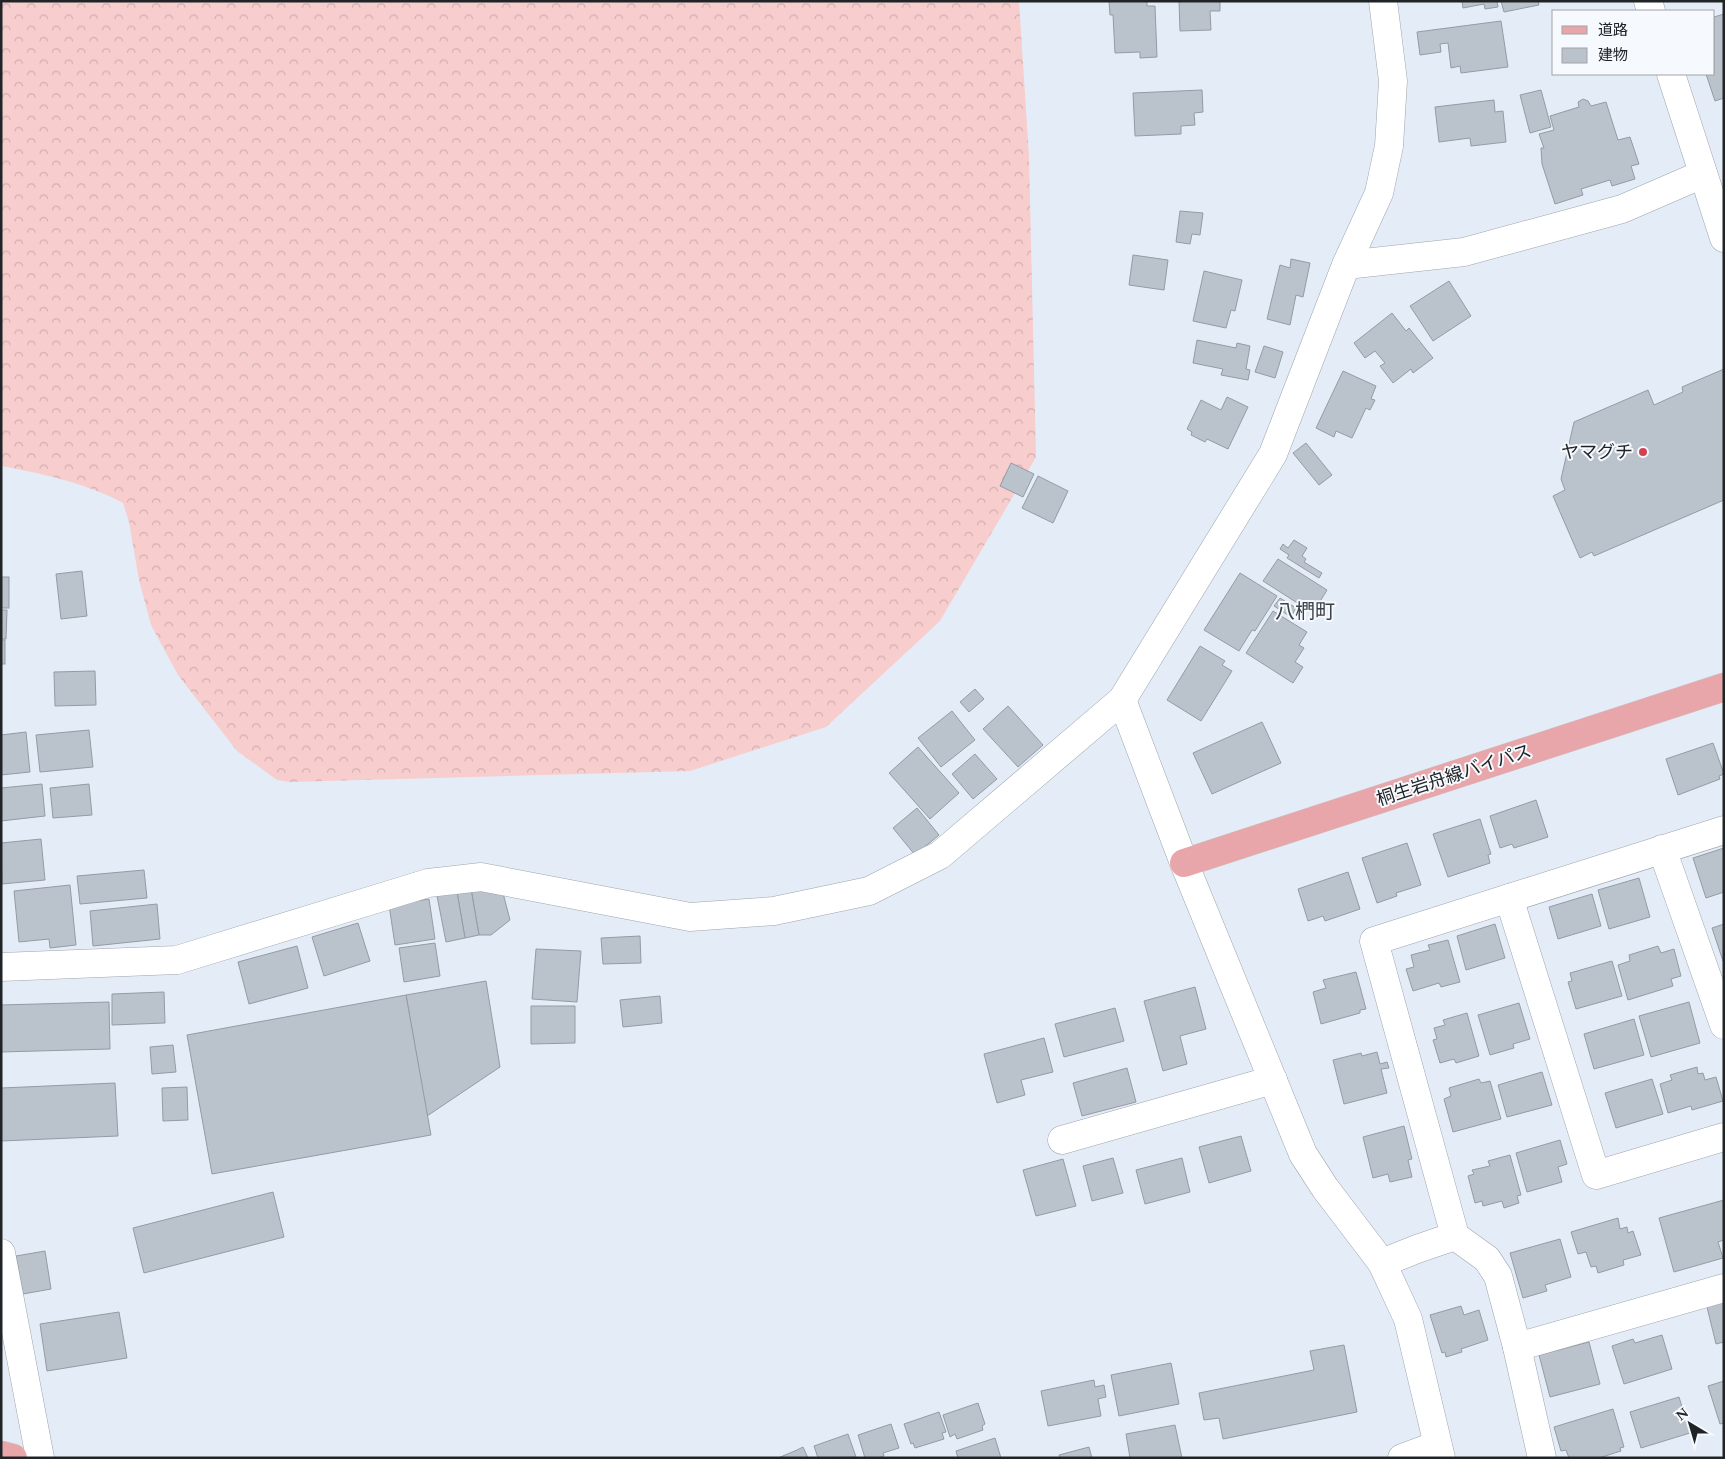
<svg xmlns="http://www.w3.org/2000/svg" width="1725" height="1459" font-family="Spectral,'Noto Sans JP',serif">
<defs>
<pattern id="forest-crowns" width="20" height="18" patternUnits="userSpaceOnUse" patternTransform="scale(1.25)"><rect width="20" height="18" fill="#f7cdcd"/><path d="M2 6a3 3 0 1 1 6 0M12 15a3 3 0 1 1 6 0" fill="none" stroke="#d3b0b0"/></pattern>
</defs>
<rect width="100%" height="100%" fill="#e4edf7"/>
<path fill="url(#forest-crowns)" d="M1,1H1019L1029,157L1036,457L940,621L826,727L690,771L290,782L277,780L237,751L178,675L151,625L139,580L129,522L123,503C89,484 40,473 1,466Z"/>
<g fill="#bac2cc" stroke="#949ba5">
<polygon points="1109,1 1147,1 1147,6 1155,6 1157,57 1140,58 1140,52 1115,53 1113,15 1110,15"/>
<polygon points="1179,1 1220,1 1220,11 1210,11 1211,30 1180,31"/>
<polygon points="1462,1 1497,1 1498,7 1485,9 1484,4 1463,8"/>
<polygon points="1501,1 1538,1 1539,5 1504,12"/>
<polygon points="1724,14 1724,98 1715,101 1706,74 1714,74 1714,17"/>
<polygon points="1501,21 1508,67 1461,73 1460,66 1451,68 1448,43 1440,44 1441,52 1420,55 1417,32"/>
<polygon points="1202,90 1203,112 1194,113 1195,125 1181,126 1181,134 1135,136 1133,93"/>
<polygon points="1541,90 1551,127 1530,133 1520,95"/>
<polygon points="1583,99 1588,101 1591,106 1606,102 1618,140 1630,137 1639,164 1631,166 1635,179 1612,186 1610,180 1581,189 1583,195 1555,204 1542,164 1541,148 1544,148 1539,134 1554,130 1550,116 1579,107 1578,102"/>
<polygon points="1494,100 1495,112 1503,111 1506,142 1471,146 1470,138 1439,142 1435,107"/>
<polygon points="1180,211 1203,213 1200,235 1192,234 1190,244 1176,242"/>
<polygon points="1133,255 1168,260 1164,290 1129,285"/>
<polygon points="1291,259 1310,263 1303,297 1296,295 1290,325 1267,319 1280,265 1290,268"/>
<polygon points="1204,271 1242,280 1235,311 1231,310 1226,328 1193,321"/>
<polygon points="1449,281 1471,316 1433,341 1410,306"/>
<polygon points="1392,313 1406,331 1409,328 1433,358 1413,373 1411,369 1393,383 1380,366 1385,363 1375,351 1365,358 1354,343"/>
<polygon points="1197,340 1236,348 1237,343 1250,346 1246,369 1250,370 1248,380 1221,375 1223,369 1193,363"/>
<polygon points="1264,346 1283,352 1275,378 1255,372"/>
<polygon points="1724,369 1724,500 1594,556 1592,552 1580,558 1553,496 1565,490 1561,479 1574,422 1648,390 1654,405 1683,392 1682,387"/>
<polygon points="1343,371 1376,386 1371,399 1375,400 1370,410 1366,408 1352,438 1336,431 1334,437 1316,428"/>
<polygon points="1227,397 1248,407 1228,449 1207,439 1205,442 1191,435 1192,432 1187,429 1201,400 1221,410"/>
<polygon points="1306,443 1332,475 1319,485 1293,453"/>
<polygon points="1011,463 1034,474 1023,497 1000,486"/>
<polygon points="1038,476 1068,491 1053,523 1022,508"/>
<polygon points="1294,540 1307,548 1302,556 1306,559 1304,562 1322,573 1319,578 1287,558 1289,555 1280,549 1283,544 1288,548"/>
<polygon points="1278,559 1327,590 1313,613 1263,581"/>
<polygon points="82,571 87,616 61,619 56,574"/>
<polygon points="1240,573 1277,596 1255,631 1252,630 1239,651 1204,630"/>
<rect x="1" y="577" width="8" height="31"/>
<polygon points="1280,598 1296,608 1291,617 1274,606"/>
<polygon points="1,610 7,610 6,639 1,639"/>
<polygon points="1273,611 1307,632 1299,645 1304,648 1295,662 1303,667 1293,683 1246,653"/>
<rect x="1" y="640" width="4" height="24"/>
<polygon points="1200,646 1225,661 1222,665 1232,671 1201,721 1167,700"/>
<polygon points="95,671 96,705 55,706 54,672"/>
<polygon points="975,689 984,699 969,712 960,702"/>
<polygon points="1008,706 1043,745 1018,767 983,729"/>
<polygon points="952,711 975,740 941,767 918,738"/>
<polygon points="1262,722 1281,763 1212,794 1193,753"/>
<polygon points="89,730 93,767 40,772 36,735"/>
<polygon points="26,732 30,772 1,775 1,735"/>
<polygon points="1713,743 1724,774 1719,776 1720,779 1678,795 1666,759"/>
<polygon points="918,747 959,793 930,819 889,773"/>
<polygon points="975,754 997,779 973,799 952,774"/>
<polygon points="42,784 45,816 1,821 1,788"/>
<polygon points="89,784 92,815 53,818 50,788"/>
<polygon points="1536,800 1548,837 1514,848 1512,844 1500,848 1490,816"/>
<polygon points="917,808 939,835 915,855 893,828"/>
<polygon points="1480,819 1491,854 1488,855 1490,863 1448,877 1433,834"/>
<polygon points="41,839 45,880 2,884 1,843"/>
<polygon points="1407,843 1421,885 1396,893 1397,896 1377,903 1362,858"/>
<polygon points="1724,848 1724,892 1706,898 1693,858"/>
<polygon points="144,870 147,898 80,904 77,876"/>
<polygon points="1348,872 1360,909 1325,921 1323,916 1308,921 1298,889"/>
<polygon points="1639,878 1650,917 1609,929 1598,890"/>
<polygon points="70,885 76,945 50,948 49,939 19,942 14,891"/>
<polygon points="471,889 503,893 510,920 491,935 479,935"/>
<polygon points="471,889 479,935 465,938 457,892"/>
<polygon points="457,892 465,938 446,942 437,896"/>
<polygon points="1592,894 1601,926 1558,939 1549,907"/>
<polygon points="429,899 435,939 395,945 389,905"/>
<polygon points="157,904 160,939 93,946 90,911"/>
<polygon points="358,923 370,961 324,976 312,937"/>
<polygon points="1495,924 1505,958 1466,970 1457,936"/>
<polygon points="1724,924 1724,961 1723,961 1712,928"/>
<polygon points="640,936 641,963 603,964 601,938"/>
<polygon points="1448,940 1460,982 1441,987 1439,983 1413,991 1406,969 1414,967 1411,955 1430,950 1428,945"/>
<polygon points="435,943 440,976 404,982 399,948"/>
<polygon points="297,946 308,988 249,1004 238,962"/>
<polygon points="1658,946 1661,953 1674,949 1681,976 1671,979 1673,986 1628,1000 1618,965 1630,961 1629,955"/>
<polygon points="536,949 581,951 577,1002 532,999"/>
<polygon points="1612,961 1622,996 1576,1009 1568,982 1572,981 1570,973"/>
<polygon points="1356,972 1366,1009 1360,1010 1360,1013 1321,1024 1313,992 1326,988 1323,980"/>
<polygon points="486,981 500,1067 427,1116 406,995"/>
<polygon points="1195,987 1206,1029 1180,1036 1187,1064 1163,1071 1144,1001"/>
<polygon points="164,992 165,1023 112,1025 112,994"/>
<polygon points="406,995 431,1135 212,1174 187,1035"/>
<polygon points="660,996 662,1023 623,1027 620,1000"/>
<polygon points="109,1002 110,1049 1,1052 1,1005"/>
<polygon points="1689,1002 1700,1043 1651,1057 1639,1016"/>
<polygon points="1519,1003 1530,1039 1513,1044 1514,1048 1490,1055 1478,1015"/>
<polygon points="531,1006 575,1006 575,1043 531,1044"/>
<polygon points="1115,1008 1124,1041 1064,1057 1055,1024"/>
<polygon points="1467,1013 1479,1056 1456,1063 1454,1059 1440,1063 1433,1040 1437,1039 1434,1028 1445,1025 1443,1020"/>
<polygon points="1634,1019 1644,1055 1594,1069 1584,1034"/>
<polygon points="1044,1038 1053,1072 1021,1080 1025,1095 997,1103 984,1054"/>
<polygon points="173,1045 176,1072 152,1074 150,1047"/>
<polygon points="1377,1052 1380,1064 1387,1062 1389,1068 1381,1069 1387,1093 1344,1104 1333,1060 1361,1053 1362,1056"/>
<polygon points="1697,1067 1698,1074 1703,1073 1705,1080 1716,1077 1723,1101 1692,1110 1691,1106 1668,1113 1660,1084 1672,1080 1670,1075"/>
<polygon points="1127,1068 1136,1102 1082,1116 1073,1083"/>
<polygon points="1542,1072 1552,1105 1507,1117 1498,1085"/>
<polygon points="1479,1079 1481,1083 1490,1081 1501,1119 1453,1132 1444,1099 1451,1096 1449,1088"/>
<polygon points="1652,1079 1663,1114 1616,1128 1605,1093"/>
<polygon points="115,1083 118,1136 1,1141 1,1088"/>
<polygon points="187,1087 188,1120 163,1121 162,1088"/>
<polygon points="1404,1126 1412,1159 1408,1160 1412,1177 1390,1182 1388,1174 1373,1178 1363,1137"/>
<polygon points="1241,1136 1251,1171 1209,1183 1199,1147"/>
<polygon points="1560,1140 1567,1164 1558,1167 1562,1182 1527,1192 1516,1153"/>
<polygon points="1510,1155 1521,1195 1517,1196 1519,1203 1504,1208 1502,1201 1483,1206 1482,1201 1475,1203 1468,1176 1474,1174 1472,1170 1490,1166 1488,1161"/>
<polygon points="1113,1158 1123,1193 1092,1201 1083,1166"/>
<polygon points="1182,1158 1190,1192 1145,1204 1136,1170"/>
<polygon points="1063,1159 1076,1206 1036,1216 1023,1170"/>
<polygon points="273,1192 284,1237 144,1273 133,1228"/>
<polygon points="1724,1200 1724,1240 1718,1242 1723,1258 1674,1272 1659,1218"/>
<polygon points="1618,1218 1620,1229 1627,1227 1628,1233 1633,1231 1641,1255 1623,1260 1624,1265 1598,1273 1596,1266 1591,1267 1586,1252 1578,1254 1571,1232"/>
<polygon points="1560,1239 1571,1277 1545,1285 1547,1291 1523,1298 1510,1253"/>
<polygon points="45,1251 51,1289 23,1294 16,1256"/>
<polygon points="1724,1299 1724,1342 1716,1344 1706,1303"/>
<polygon points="1461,1306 1464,1315 1479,1310 1488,1340 1461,1349 1462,1352 1446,1357 1445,1352 1442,1353 1430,1315"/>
<polygon points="119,1312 127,1358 47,1371 40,1324"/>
<polygon points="1662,1335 1672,1369 1624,1384 1612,1346 1633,1339 1635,1343"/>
<polygon points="1589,1342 1600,1384 1550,1397 1539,1355"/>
<polygon points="1344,1345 1357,1412 1223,1439 1219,1418 1204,1420 1199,1393 1314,1370 1310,1351"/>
<polygon points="1171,1363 1179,1404 1119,1416 1111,1375"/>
<polygon points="1094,1380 1095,1387 1104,1385 1106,1397 1098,1399 1101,1416 1048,1426 1041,1391"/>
<polygon points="1724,1381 1724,1423 1720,1424 1708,1386"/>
<polygon points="1679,1397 1690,1433 1641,1448 1630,1412"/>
<polygon points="978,1403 985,1424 982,1426 983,1430 957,1439 955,1434 950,1437 943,1415"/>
<polygon points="1613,1409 1624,1447 1620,1448 1621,1451 1599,1458 1569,1458 1566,1450 1561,1451 1554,1427"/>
<polygon points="939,1412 946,1432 942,1433 944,1439 915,1448 913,1443 911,1444 904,1424"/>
<polygon points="891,1424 899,1448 883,1453 884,1456 879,1458 865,1458 858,1435"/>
<polygon points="1175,1425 1182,1458 1130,1458 1126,1434"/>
<polygon points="848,1434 856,1457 818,1458 814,1446"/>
<polygon points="995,1438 1001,1458 958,1458 956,1451"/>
<polygon points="803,1447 808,1458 778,1458 797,1450"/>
<polygon points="1089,1447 1092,1458 1060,1458 1059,1455"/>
</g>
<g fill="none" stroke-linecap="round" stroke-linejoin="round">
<g stroke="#9da5ae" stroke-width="29">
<g id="minor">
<polyline points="1648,1 1651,11"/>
<polyline points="1671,74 1724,238"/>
<polyline points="1346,265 1464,252 1622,209 1703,174"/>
<polyline points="1122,700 1184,863 1303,1154 1325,1188 1382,1263 1408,1319 1441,1458"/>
<polyline points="1662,849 1724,1025"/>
<polyline points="1509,898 1596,1175 1724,1137"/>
<polyline points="1,967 177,960 428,883 481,877 690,917 774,911 869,891 940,855 1122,700 1273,454 1346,265 1379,193 1389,146 1393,81 1383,1"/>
<polyline points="1062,1140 1273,1080"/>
<polyline points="1455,1236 1374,941 1724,830"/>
<polyline points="1,1253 40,1458"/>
<polyline points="1382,1263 1417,1249 1455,1236 1487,1259 1498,1276 1517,1347 1542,1458"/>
<polyline points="1517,1347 1724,1288"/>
<polyline points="1402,1458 1437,1445"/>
</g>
</g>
<g stroke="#cacacb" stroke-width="29">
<g id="major">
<polyline points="1184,863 1724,687"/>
<polyline points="1,1455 13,1458"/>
</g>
</g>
<use href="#minor" stroke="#fff" stroke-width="28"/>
<use href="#major" stroke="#e8a6aa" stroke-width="28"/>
</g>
<circle fill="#d14153" stroke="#f6f9fd" stroke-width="2" cx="1643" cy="452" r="5"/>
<g text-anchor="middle" stroke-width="4" stroke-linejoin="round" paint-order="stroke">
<g font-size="18" fill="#212427" stroke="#f6f9fd" text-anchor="end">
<text x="1633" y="458">ヤマグチ</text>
</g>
<g font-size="18" fill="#212427" stroke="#f6f9fd">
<text transform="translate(1454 775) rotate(-18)" y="6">桐生岩舟線バイパス</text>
</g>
<g font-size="20" fill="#3b4149" stroke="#f6f9fd">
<text x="1305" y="618">八椚町</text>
</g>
</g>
<rect width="1725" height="1459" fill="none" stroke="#212427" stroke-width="5"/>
<rect x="1552" y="10" width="162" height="65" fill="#f6f9fd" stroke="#a1a4a7"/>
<rect x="1562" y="26" width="25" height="8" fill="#e8a6aa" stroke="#a1a4a7"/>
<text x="1598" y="35" font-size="15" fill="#212427">道路</text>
<rect x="1562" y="48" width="25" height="15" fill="#bac2cc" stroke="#a1a4a7"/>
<text x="1598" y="60" font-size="15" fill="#212427">建物</text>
<g transform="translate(1690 1424) rotate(322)" stroke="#f6f9fd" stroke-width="4" paint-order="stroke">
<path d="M0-4L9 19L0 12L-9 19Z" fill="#212427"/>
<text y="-8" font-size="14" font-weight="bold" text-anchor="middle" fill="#212427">N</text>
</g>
</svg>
